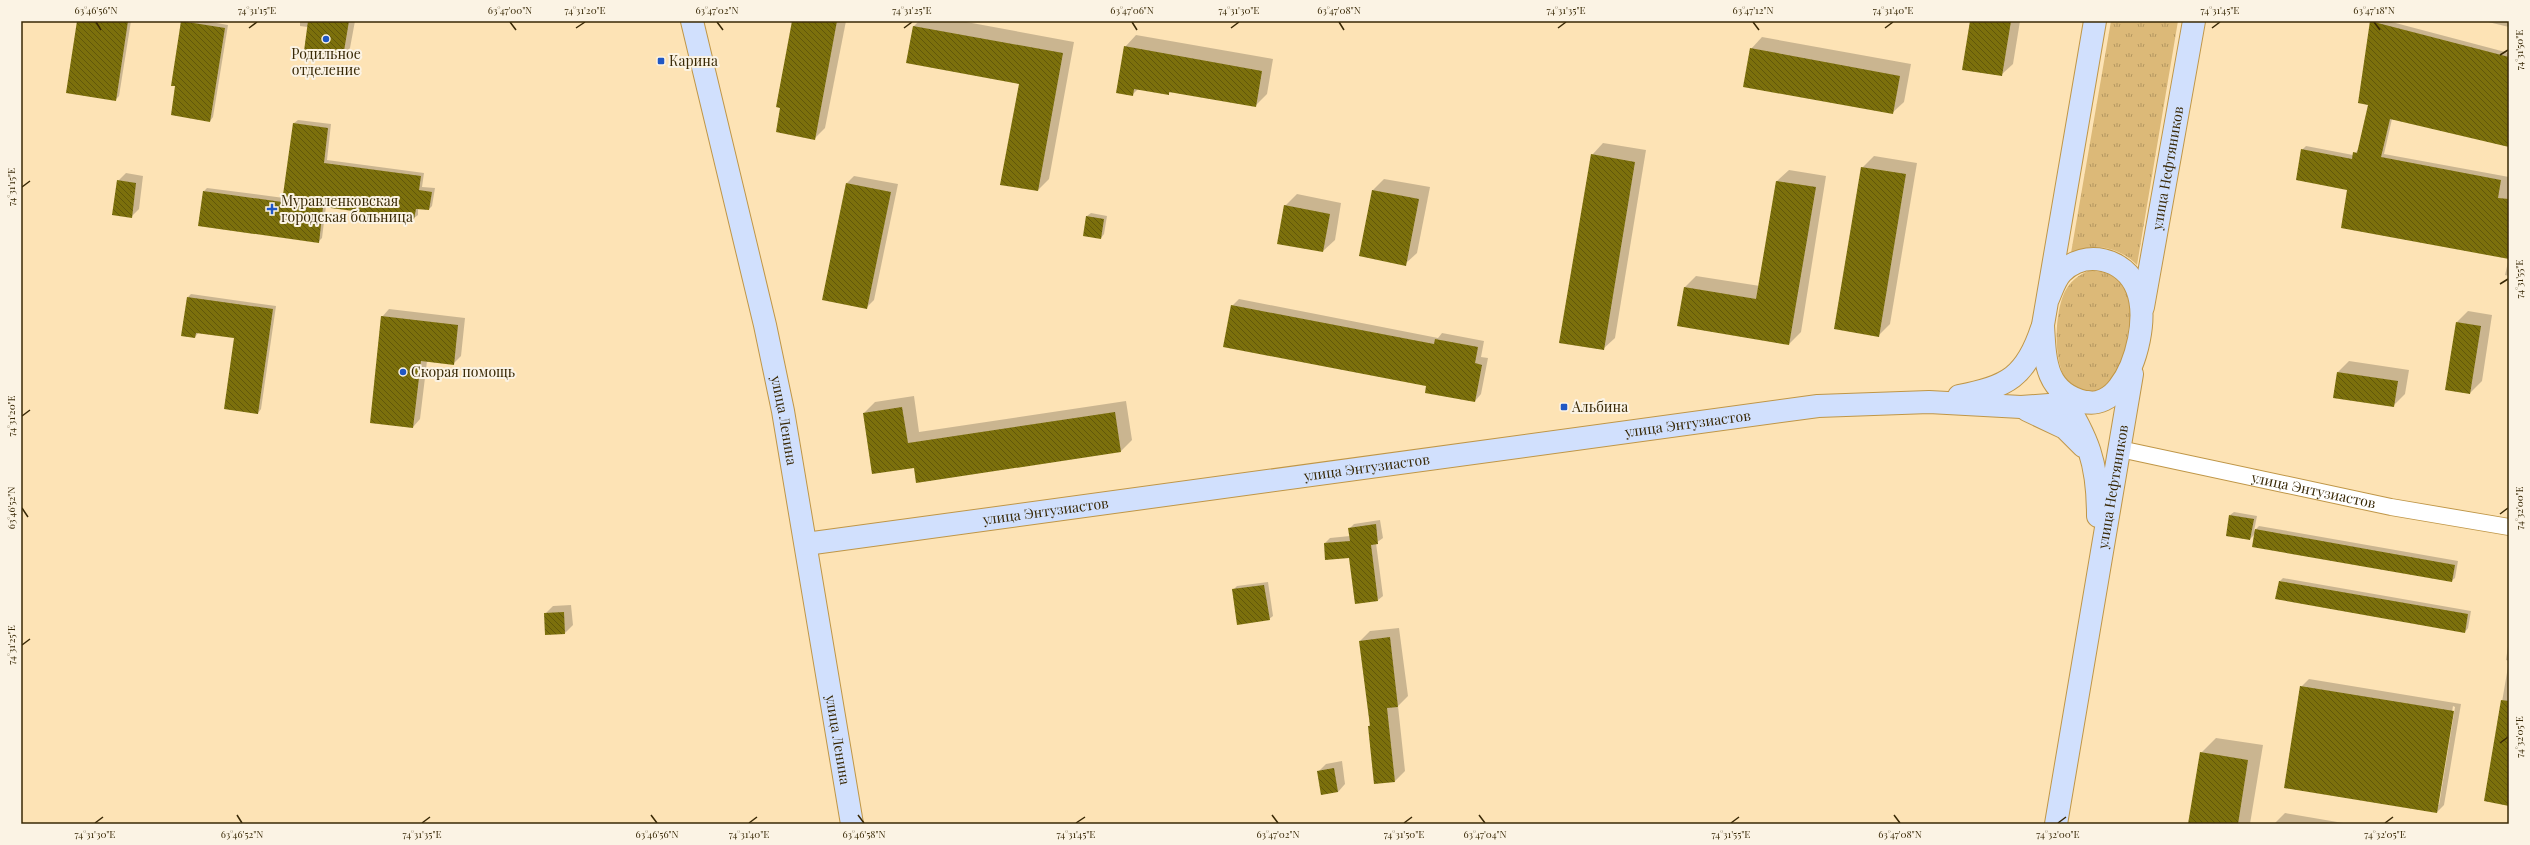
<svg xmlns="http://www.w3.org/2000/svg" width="2530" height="845" font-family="'Playfair Display',serif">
<defs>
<pattern id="grass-tufts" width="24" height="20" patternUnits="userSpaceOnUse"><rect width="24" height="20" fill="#dcb978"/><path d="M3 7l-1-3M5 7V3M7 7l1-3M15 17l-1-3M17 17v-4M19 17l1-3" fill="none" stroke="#b39660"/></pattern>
<pattern id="building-back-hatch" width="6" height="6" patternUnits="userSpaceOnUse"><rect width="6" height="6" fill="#7c700c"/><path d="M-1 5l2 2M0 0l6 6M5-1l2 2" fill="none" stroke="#61570a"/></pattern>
</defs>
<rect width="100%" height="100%" fill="#fde3b5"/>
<g fill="url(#grass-tufts)">
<path d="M2111,21H2178L2137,265C2119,247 2095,242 2071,253Z"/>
<path d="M2088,271C2108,270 2130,280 2132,303C2133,312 2129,324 2128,333C2127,342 2127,354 2124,363C2115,383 2093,402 2072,386C2051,370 2054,307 2067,288C2072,280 2079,275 2088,271Z"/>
</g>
<g fill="#0003" fill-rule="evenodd">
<polygon points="78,21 131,21 119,96 115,100"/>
<polygon points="182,21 205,21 228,25 213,117 210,121 177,86"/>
<polygon points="300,21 355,21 350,48 343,56 308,27 300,26"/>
<polygon points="793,21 846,21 825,128 814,139"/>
<polygon points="919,21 961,21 1074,42 1049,179 1038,190 1020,83 907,62 914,26"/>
<polygon points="1971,21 2020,21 2013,64 2001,75"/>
<polygon points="2371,21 2388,21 2509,53 2509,146 2392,119 2384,154 2509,177 2509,258 2348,189 2302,150 2306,146 2353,155 2359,149 2369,104 2359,102"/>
<polygon points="2484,21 2509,21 2509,27"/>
<polygon points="1136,35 1273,59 1267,94 1255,106 1172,91 1168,94 1138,89 1132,95 1125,47"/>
<polygon points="1762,37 1911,64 1904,102 1892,113 1751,49"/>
<polygon points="298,120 331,124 327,160 424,173 422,187 435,188 432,206 429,209 418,208 418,215 414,218 326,206 322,238 318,242 204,191 207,188 284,198 294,123"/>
<polygon points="1603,143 1646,150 1615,338 1603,349 1592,155"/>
<polygon points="1874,156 1917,163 1890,324 1878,336 1862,168"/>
<polygon points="1789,170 1826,176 1801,332 1789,344 1685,287 1696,276 1760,286 1777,181"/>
<polygon points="126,173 143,176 139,209 131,217 118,181"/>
<polygon points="854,176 898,184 874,300 867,307 824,299 847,183"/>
<polygon points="1384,179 1430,187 1417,253 1405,264 1373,190"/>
<polygon points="1297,194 1341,203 1335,240 1323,251 1285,206"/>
<polygon points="1091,213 1107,216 1104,234 1101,238 1087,216"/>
<polygon points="2509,258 2509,276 2505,275"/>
<polygon points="191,294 276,306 261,409 258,413 235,338 199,332 195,337 188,297"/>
<polygon points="1239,299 1438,338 1442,333 1484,341 1481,357 1488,358 1481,394 1475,401 1427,386 1232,306"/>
<polygon points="389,309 465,318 461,356 453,364 427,361 420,419 413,427 382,317"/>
<polygon points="2468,311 2492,315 2482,381 2470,393 2457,322"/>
<polygon points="2349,361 2409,370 2405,394 2393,406 2334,397 2338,372"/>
<polygon points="914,396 919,432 1126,401 1132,440 1121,451 915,467 864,413 875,402"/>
<polygon points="2234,512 2257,516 2254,531 2259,526 2458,561 2455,578 2451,581 2255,534 2250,539 2230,515"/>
<polygon points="1380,520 1383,538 1376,543 1383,596 1378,600 1350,557 1325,543 1330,538 1350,536 1349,529 1354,524"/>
<polygon points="2283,578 2471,611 2468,628 2465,632 2280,581"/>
<polygon points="1268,582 1273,616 1269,619 1233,590 1237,586"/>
<polygon points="571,605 573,625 565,633 545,614 553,606"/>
<polygon points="1399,628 1408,696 1398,706 1405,771 1395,781 1369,726 1370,724 1360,641 1370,631"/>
<polygon points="2509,639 2509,805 2485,801 2509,661 2506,660"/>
<path d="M2309,679L2461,704L2444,805L2437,812L2301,687ZM2453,706L2455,707L2439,805H2437Z"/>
<polygon points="2216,738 2263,745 2250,824 2189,824 2201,753"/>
<polygon points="1342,761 1345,784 1338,792 1318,772 1326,764"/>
<polygon points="2285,813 2349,824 2274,824"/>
</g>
<g fill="url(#building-back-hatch)">
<polygon points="77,21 128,21 116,101 66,93"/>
<polygon points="181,21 225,28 210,122 171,115 175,86 171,86"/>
<polygon points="308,21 349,21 343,57 304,51"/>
<polygon points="792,21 837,21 815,140 776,132 780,108 776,107"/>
<polygon points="1970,21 2011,21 2002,76 1962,70"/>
<polygon points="2370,21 2509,57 2509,147 2390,119 2381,157 2501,180 2498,198 2509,199 2509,259 2341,228 2347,190 2296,180 2301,149 2352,159 2353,152 2357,153 2368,105 2358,103"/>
<polygon points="913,26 1063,53 1038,191 1000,185 1019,84 906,63"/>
<polygon points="1124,46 1262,71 1256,107 1169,92 1169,95 1134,89 1133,96 1116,93"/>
<polygon points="1750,48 1900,76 1893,114 1743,87"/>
<polygon points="293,123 328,128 324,163 421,176 419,190 432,192 429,210 416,209 414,219 323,207 319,243 198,226 203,191 282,202"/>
<polygon points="1591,154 1635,162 1604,350 1559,343"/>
<polygon points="1861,167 1906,174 1879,337 1834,329"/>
<polygon points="117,180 136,183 132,218 112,215"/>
<polygon points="1776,181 1816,187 1789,345 1677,326 1684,287 1756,299"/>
<polygon points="846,183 891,192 867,309 822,300"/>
<polygon points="1372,190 1419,199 1406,266 1359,256"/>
<polygon points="1284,205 1330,214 1323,252 1277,244"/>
<polygon points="1086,216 1104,219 1101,239 1083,236"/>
<polygon points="187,297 273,309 258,414 224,409 234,338 196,333 195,338 181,336"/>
<polygon points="1231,305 1434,344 1435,339 1478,347 1475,363 1482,365 1475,402 1425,393 1426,386 1223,347"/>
<polygon points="381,316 458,325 454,365 421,361 413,428 370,423"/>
<polygon points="2456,322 2481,326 2470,394 2445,390"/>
<polygon points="2337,372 2398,381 2394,407 2333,398"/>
<polygon points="902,407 908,443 1115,412 1121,452 916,483 914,468 872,474 863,413"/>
<polygon points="2229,515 2254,519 2250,540 2226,536"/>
<polygon points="1376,524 1378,544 1371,545 1378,601 1355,604 1349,558 1325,560 1324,543 1350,541 1348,528"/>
<polygon points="2255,529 2455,565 2452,582 2252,547"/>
<polygon points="2279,581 2468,614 2465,633 2275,599"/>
<polygon points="1264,585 1270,620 1237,625 1232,589"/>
<polygon points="564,612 565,634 545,635 544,613"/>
<polygon points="1390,637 1398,707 1387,708 1395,782 1374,784 1368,726 1370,726 1359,641"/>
<polygon points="2300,686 2454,711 2437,813 2284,788"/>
<polygon points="2501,700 2509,701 2509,806 2484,801"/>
<polygon points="2200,752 2248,760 2238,824 2188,824"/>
<polygon points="1334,768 1338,792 1321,795 1317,771"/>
</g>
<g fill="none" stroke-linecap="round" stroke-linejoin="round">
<g stroke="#bf9647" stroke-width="18">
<g id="street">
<path id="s1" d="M2120,449L2391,507L2509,527"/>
</g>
</g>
<g stroke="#bf9647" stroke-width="24">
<g id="secondary">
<path id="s2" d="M692,21L765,325L783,411L852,824"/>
<path d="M2048,299C2052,290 2055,279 2062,272C2085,249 2125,258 2137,289C2148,317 2137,364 2119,387C2111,398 2098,405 2085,402C2045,393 2045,360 2043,325L2095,21"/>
<path id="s3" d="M2143,307L2194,21"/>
<path d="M2060,393C2088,438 2098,462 2098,516"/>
<path d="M1959,396C2007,387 2026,377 2042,328"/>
<polyline points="2027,410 2065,428 2083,446"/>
<path id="s4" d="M806,544L1818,406L1929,402L2021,407L2088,402"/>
<path id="s5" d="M2056,824L2132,374"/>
</g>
</g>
<use href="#street" stroke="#fff" stroke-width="16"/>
<use href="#secondary" stroke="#d1e0fd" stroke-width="22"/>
</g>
<path fill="none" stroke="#382805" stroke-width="1.5" d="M96,22L101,30M510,22L516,30M717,22L723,30M1132,22L1137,30M1339,22L1344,30M1753,22L1759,30M2374,22L2380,30M249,28L257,22M576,28L585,22M904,28L912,22M1231,28L1239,22M1558,28L1566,22M1885,28L1893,22M2212,28L2220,22M2500,55L2508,50M22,187L30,181M2500,284L2508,279M22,416L30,410M22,508L28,517M2500,514L2508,508M22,645L30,639M2500,743L2508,737M237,815L242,823M651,815L657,823M858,815L864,823M1272,815L1278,823M1479,815L1485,823M1894,815L1900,823M95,823L103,817M422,823L430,817M749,823L757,817M1076,823L1085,817M1404,823L1412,817M1731,823L1739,817M2058,823L2066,817M2385,823L2393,817"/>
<g fill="#2057c4" stroke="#fbf3e4" stroke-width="1.5">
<circle cx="326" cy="39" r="4"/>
<rect x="657" y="57" width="8" height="8" rx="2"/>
<path d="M270 203h4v4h4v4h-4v4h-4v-4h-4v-4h4z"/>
<circle cx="403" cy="372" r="4"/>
<rect x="1560" y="403" width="8" height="8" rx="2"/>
</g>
<g text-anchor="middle" stroke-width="4" stroke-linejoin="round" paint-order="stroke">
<g font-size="14" fill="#382805" stroke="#fbf3e4" text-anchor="start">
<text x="326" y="59" text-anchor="middle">Родильное<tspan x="326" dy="16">отделение</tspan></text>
<text x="669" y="66">Карина</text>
<text x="281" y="206">Муравленковская<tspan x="281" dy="16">городская больница</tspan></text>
<text x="411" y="377">Скорая помощь</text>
<text x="1572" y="412">Альбина</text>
</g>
<g font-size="14" fill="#382805" stroke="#fbf3e4">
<text dy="5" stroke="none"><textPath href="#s3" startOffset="141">улица Нефтяников</textPath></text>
<text dy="5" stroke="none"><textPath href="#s2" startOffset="410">улица Ленина</textPath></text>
<text dy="5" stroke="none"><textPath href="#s4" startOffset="890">улица Энтузиастов</textPath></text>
<text dy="5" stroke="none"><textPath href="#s4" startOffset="566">улица Энтузиастов</textPath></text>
<text dy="5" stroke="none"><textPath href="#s5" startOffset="342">улица Нефтяников</textPath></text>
<text dy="5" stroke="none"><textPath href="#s1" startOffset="198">улица Энтузиастов</textPath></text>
<text dy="5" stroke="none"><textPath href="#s4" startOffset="242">улица Энтузиастов</textPath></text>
<text dy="5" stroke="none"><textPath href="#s2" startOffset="734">улица Ленина</textPath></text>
</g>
</g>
<rect width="2530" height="845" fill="none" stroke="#fbf3e4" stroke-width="44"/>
<rect x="22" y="22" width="2486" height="801" fill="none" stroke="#382805" stroke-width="1.5"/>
<g font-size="10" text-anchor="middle" fill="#382805">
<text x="96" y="14">63°46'56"N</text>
<text x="257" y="14">74°31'15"E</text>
<text x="510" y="14">63°47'00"N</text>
<text x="585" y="14">74°31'20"E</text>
<text x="717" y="14">63°47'02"N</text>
<text x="912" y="14">74°31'25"E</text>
<text x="1132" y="14">63°47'06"N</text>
<text x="1239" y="14">74°31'30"E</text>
<text x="1339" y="14">63°47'08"N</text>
<text x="1566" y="14">74°31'35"E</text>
<text x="1753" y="14">63°47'12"N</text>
<text x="1893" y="14">74°31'40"E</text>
<text x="2220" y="14">74°31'45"E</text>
<text x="2374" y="14">63°47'18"N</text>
<text transform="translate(2519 50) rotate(-90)" y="4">74°31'50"E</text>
<text transform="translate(11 187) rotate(-90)" y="4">74°31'15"E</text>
<text transform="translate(2519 279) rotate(-90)" y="4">74°31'55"E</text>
<text transform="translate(11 416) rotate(-90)" y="4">74°31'20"E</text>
<text transform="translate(2519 508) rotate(-90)" y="4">74°32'00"E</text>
<text transform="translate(11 508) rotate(-90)" y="4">63°46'52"N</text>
<text transform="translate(11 645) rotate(-90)" y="4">74°31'25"E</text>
<text transform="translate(2519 737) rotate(-90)" y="4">74°32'05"E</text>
<text x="95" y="838">74°31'30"E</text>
<text x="242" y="838">63°46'52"N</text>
<text x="422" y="838">74°31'35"E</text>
<text x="657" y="838">63°46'56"N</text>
<text x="749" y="838">74°31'40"E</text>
<text x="864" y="838">63°46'58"N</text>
<text x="1076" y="838">74°31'45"E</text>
<text x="1278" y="838">63°47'02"N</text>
<text x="1404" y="838">74°31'50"E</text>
<text x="1485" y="838">63°47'04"N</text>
<text x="1731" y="838">74°31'55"E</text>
<text x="1900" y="838">63°47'08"N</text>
<text x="2058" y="838">74°32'00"E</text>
<text x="2385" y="838">74°32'05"E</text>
</g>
</svg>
